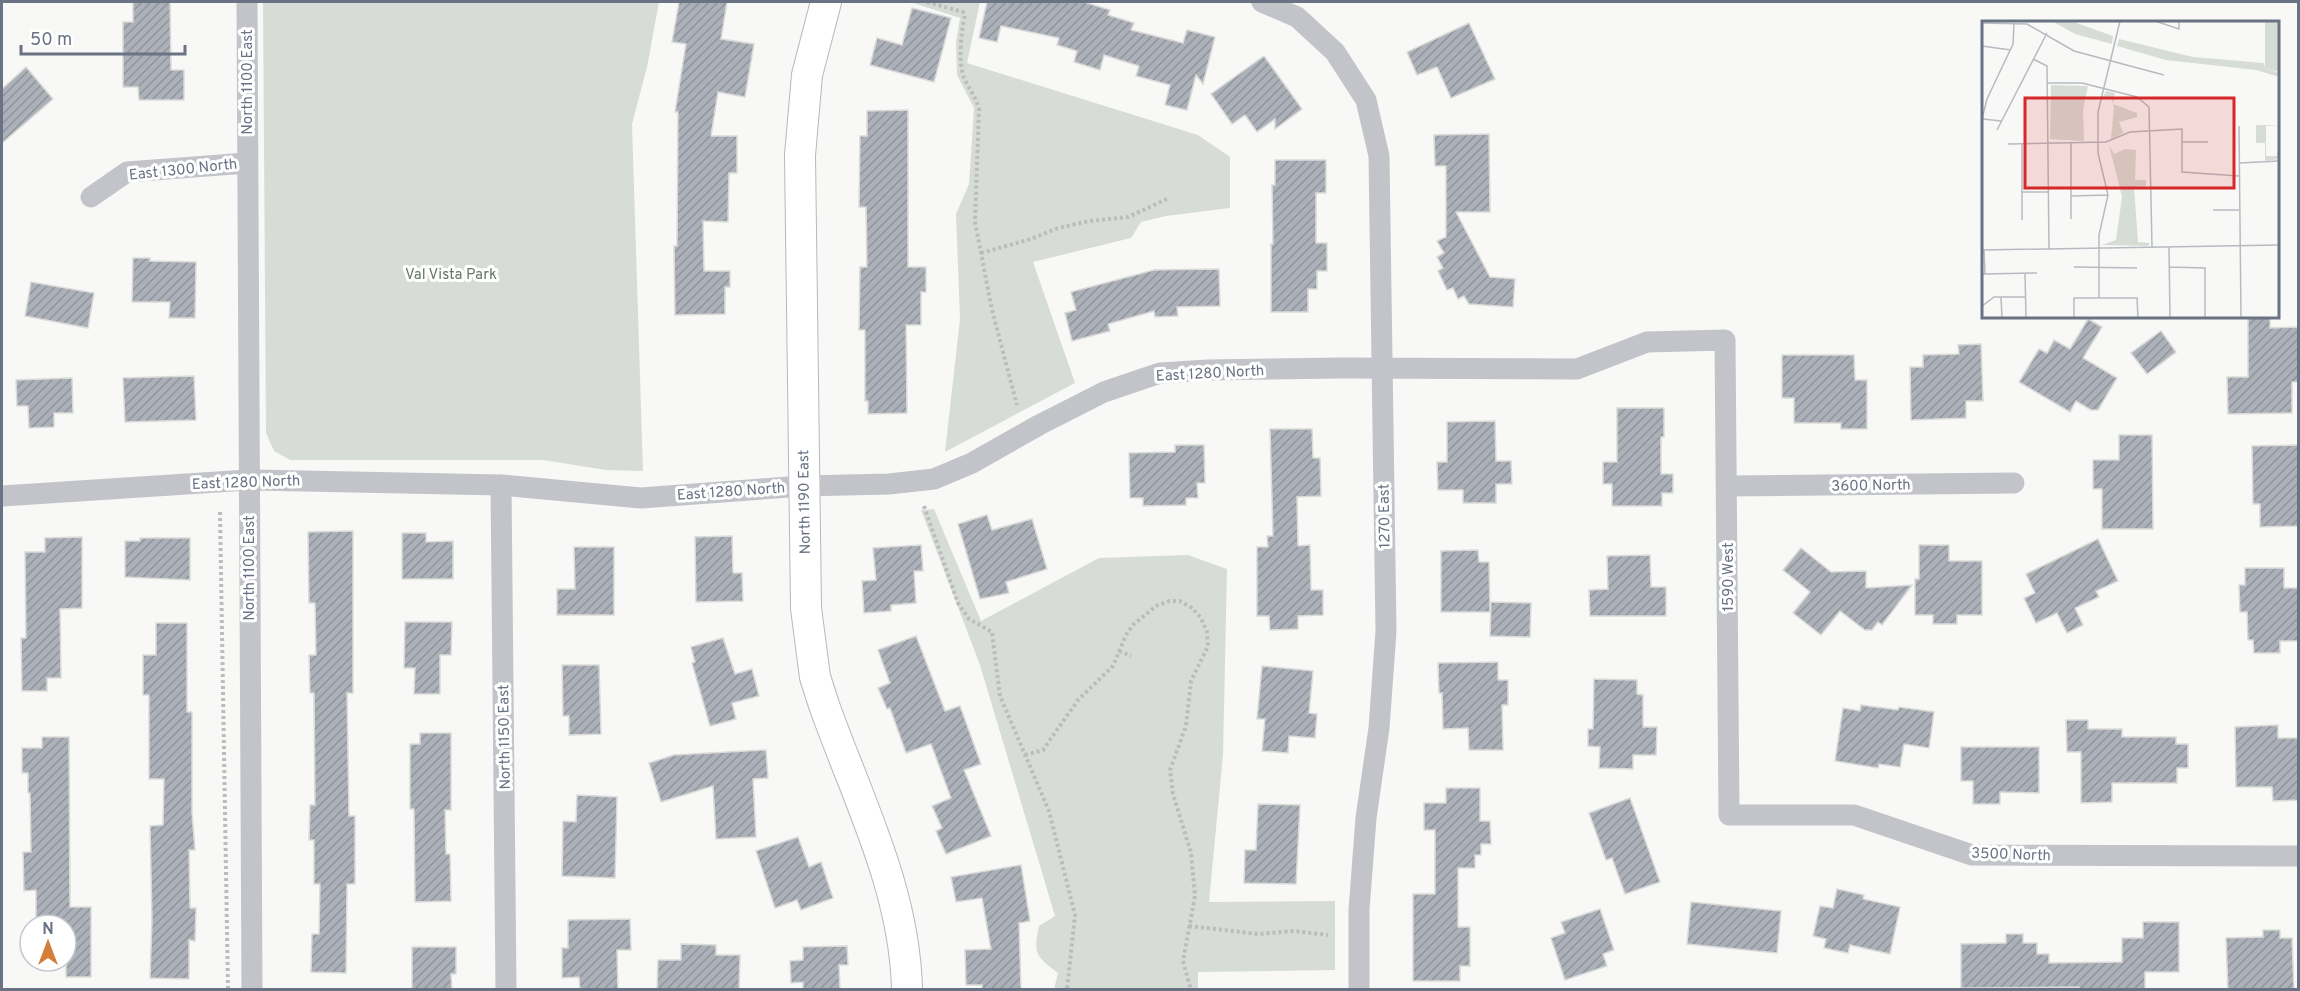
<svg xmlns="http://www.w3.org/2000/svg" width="2300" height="991" font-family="Overpass,sans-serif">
<defs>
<pattern id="building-hatch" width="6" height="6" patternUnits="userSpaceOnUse" patternTransform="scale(1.5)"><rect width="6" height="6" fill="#acb0b8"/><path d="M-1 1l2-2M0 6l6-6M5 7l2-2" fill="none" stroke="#90949b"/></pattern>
</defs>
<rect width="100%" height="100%" fill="#f8f8f6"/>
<g fill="#d7ddd6">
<polygon points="263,2 659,2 647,67 632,124 643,471 606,470 543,460 290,460 274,451 266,433"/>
<polygon points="910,2 980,2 967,63 1198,135 1230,157 1230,208 1166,216 1141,222 1131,238 1033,262 1075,383 945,452 960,319 956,214 969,184 974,108 957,75 956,42 960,18"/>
<path d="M934,509L981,621L1099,558L1188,555L1227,569L1223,755L1209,902L1335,901V970L1198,972V989H1054L1058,973C1036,956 1033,954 1039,926L1055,916L980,665L921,510Z"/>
</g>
<g fill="url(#building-hatch)" stroke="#dadad8" stroke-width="1.5">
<polygon points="133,2 170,2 171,70 184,70 184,100 139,100 138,87 123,87 123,22 133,22"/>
<polygon points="679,2 727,2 721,39 754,44 745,97 718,92 711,136 737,136 737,173 729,173 728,222 703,221 704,271 730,271 730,287 725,287 725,314 675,315 674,246 677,246 678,112 675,112 686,44 672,42"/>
<polygon points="987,2 1084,2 1110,10 1108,15 1134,23 1131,30 1183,43 1187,30 1215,37 1203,84 1196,75 1187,110 1165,105 1170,85 1136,76 1139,66 1104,55 1100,70 1074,62 1077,51 1057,45 1059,38 1001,26 997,42 979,38"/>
<polygon points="912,8 951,18 934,82 870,65 877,38 902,45"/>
<polygon points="1469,23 1495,79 1451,98 1437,67 1417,75 1407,52"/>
<polygon points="1264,56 1302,109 1275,129 1275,119 1257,132 1245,115 1232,124 1211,94"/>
<polygon points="26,67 53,99 2,143 2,89"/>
<polygon points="908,110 908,267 926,267 926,292 921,292 921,325 906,325 907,413 868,414 868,401 865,401 865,330 859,330 860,267 867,267 866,207 859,207 860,136 867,136 867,111"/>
<polygon points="1489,134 1490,212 1456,212 1490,277 1515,279 1513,307 1469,304 1464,296 1458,299 1453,288 1447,290 1438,271 1443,268 1437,257 1444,253 1437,241 1446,237 1446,166 1435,166 1434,135"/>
<polygon points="1275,160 1326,160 1326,193 1316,193 1316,243 1327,243 1327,271 1317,271 1317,289 1308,289 1308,312 1271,312 1271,244 1273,244 1272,185 1275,185"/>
<polygon points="133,258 150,258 150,261 196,262 195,318 169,318 170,302 132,302"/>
<polygon points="1219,269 1220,306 1177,307 1178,316 1155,317 1154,311 1108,324 1110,331 1072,341 1065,313 1076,310 1071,292 1154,270"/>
<polygon points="31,282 94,293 88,328 25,316"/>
<polygon points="2248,316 2270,316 2270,328 2298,327 2298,382 2292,382 2292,413 2228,414 2227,377 2248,377"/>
<polygon points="2088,319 2102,327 2083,358 2117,378 2098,410 2091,410 2076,401 2070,412 2019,382 2039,349 2047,353 2054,340 2070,349"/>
<polygon points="2161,331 2176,352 2147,374 2131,353"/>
<polygon points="1981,344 1983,401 1966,401 1966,418 1911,420 1910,367 1923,367 1923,355 1959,354 1958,345"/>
<polygon points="1782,355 1854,355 1855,380 1867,380 1867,429 1841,429 1841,423 1794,423 1794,398 1782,398"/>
<polygon points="194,376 196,420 125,422 123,378"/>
<polygon points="72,378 73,413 54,413 54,427 29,428 28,406 17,406 16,380"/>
<polygon points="1617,408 1664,408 1664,437 1661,437 1661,474 1673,474 1673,493 1662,493 1662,506 1612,506 1612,484 1603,484 1603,462 1617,462"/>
<polygon points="1495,421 1496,461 1511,461 1512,484 1496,484 1496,503 1463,503 1463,490 1438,490 1437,462 1447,462 1447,422"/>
<polygon points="1270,429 1312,429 1313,458 1320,458 1321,496 1297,497 1298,546 1310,545 1311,590 1323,590 1323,615 1298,616 1298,629 1270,630 1269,616 1257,616 1257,547 1268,547 1267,536 1273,536"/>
<polygon points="2119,435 2152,435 2153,529 2102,529 2102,489 2093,489 2093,460 2119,460"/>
<polygon points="1175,445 1204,445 1205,483 1197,483 1198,498 1186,498 1186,505 1143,506 1143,498 1130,498 1129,453 1175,452"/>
<polygon points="2298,445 2298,526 2260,527 2260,504 2253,504 2252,446"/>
<polygon points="987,515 992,530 1032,519 1047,569 1006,582 1009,593 980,599 958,524"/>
<polygon points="353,531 353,693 347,693 349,816 355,816 355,884 347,884 346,973 311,972 312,934 319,934 320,884 314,884 314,840 309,840 310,805 315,805 314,693 310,693 309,655 316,655 315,603 309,603 308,532"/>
<polygon points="402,533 426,533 426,542 453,541 453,579 402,579"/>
<polygon points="732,536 733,573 742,573 743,601 696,602 695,537"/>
<polygon points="82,537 82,608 60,609 61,678 47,678 47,691 22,691 21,638 26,638 25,552 45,552 45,538"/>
<polygon points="140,538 190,538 190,580 125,577 125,541 140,541"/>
<polygon points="2098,539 2118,581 2096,591 2099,597 2075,608 2083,625 2067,633 2057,613 2036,623 2024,598 2035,593 2026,574"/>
<polygon points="921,545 923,571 914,571 916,603 891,605 891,611 864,613 862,581 876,580 873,548"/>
<polygon points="1919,545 1949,545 1949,561 1982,561 1982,615 1957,615 1957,624 1933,624 1933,615 1915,615 1915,579 1919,579"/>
<polygon points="574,547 614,547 614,615 557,615 557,589 575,589"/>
<polygon points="1801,548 1831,572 1866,571 1866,588 1912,585 1882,625 1878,622 1872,630 1865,630 1840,611 1821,635 1793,613 1810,592 1783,570"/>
<polygon points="1478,550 1479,562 1489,562 1490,612 1441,612 1441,551"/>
<polygon points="1650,555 1651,587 1666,587 1666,616 1590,616 1589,590 1608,589 1607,556"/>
<polygon points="2245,568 2284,568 2284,588 2298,588 2298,641 2280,641 2280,653 2254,653 2253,640 2248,640 2247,612 2240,612 2239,585 2245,585"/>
<polygon points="1491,602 1531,603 1530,637 1490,636"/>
<polygon points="405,622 452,622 451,655 440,655 440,694 414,694 415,668 404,668"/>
<polygon points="156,623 187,623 187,712 192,712 192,813 195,850 189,850 190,908 196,908 195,941 189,940 189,979 150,978 152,920 150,826 163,825 164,779 149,779 149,695 143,695 143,655 156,655"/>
<polygon points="916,636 945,711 960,706 981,764 964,770 991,836 946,854 936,831 942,828 932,806 951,798 931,744 906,753 890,708 887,709 878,688 890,683 878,650"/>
<polygon points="723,638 735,674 752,669 759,696 732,703 736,719 710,726 692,663 695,662 691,647"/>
<polygon points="1498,662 1498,680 1508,680 1508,705 1502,705 1503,750 1469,750 1468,728 1443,729 1442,693 1439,693 1438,663"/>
<polygon points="562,665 599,665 601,734 569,735 569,716 563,716"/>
<polygon points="1262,666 1313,671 1309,713 1317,714 1315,738 1289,736 1288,753 1262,751 1265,719 1257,719"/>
<polygon points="1594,679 1637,680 1637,694 1643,695 1643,727 1657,727 1656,755 1633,755 1633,769 1599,768 1600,747 1588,746 1588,729 1593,729"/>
<polygon points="1861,705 1898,710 1899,707 1934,712 1929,748 1904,744 1900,767 1879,764 1878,768 1835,761 1843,708 1860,711"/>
<polygon points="2066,720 2088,720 2088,729 2122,729 2122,737 2176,737 2176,744 2188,744 2188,768 2177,768 2177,783 2112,783 2112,802 2081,803 2081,752 2067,752"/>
<polygon points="2278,725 2278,738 2298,738 2298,800 2273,801 2272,787 2236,787 2235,727"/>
<polygon points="420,733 451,733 451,810 445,810 446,854 450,854 451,901 415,902 414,809 410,809 410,744 420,744"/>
<polygon points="42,737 69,737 70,907 91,907 91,977 66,977 66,925 36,925 36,890 24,891 23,852 31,852 30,793 28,793 28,773 22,773 22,748 42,748"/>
<polygon points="1961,747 2039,747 2039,793 2000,792 2000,804 1973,804 1973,781 1961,781"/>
<polygon points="766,750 768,778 753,779 756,837 716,839 713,786 661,802 649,763 674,755"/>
<polygon points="1446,788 1480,788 1480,821 1490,821 1491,844 1481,844 1481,855 1475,855 1475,868 1458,868 1458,927 1470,927 1470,966 1460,966 1460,981 1413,981 1413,894 1435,894 1435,830 1424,830 1424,803 1446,803"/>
<polygon points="577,795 617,797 615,878 562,876 563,821 576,822"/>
<polygon points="1630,798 1660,882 1625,894 1612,858 1606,860 1589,813"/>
<polygon points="1258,804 1300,805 1296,884 1244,883 1245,850 1256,850"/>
<polygon points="798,837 809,867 821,862 833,898 801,910 797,900 775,908 756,851"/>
<polygon points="1021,865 1030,921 1019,923 1021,990 982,990 982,985 966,985 965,950 991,949 982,898 956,902 951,877"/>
<polygon points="1837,889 1864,895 1863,899 1900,907 1890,954 1850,945 1848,953 1824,948 1826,939 1813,936 1820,906 1833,908"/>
<polygon points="1691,902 1781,911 1777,953 1687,944"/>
<polygon points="1600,909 1614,950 1603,954 1607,966 1565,980 1551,938 1565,933 1561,922"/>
<polygon points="630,919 631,950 617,950 618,990 580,990 579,977 562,978 562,948 568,948 568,920"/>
<polygon points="2143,922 2179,922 2179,972 2145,972 2145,990 2079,990 2079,987 1961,988 1961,944 2006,943 2006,934 2023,934 2023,943 2037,943 2037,954 2049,954 2049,963 2122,962 2122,938 2143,938"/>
<polygon points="2263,930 2280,930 2280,938 2292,938 2294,990 2228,990 2226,938 2263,937"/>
<polygon points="681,944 716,945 716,955 740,955 739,990 657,990 658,960 681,960"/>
<polygon points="847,946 848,965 839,965 840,990 803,990 803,982 791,983 790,961 803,960 803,947"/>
<polygon points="412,947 456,947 456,974 451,974 452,990 412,990"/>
</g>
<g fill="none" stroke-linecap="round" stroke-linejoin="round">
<g stroke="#b5b8bd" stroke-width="32">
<path id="secondary" d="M826,2L807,75L800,155L806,608L815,677L824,705C857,798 905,889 907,990"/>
</g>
<g stroke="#babcbf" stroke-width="4" stroke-dasharray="3 3" stroke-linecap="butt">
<path d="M927,2L963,12L965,15C961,31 958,63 964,78C969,89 976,97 979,109L975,222L992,310L1017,405"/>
<polyline points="981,253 1031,239 1058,228 1089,221 1128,217 1167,199"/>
<polyline points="924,506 958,603 969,619 992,632 1000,696 1049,811 1075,915 1067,990"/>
<polyline points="220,512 228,990"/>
<polyline points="1119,651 1131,656"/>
<polyline points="1025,755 1043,750 1078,700 1113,666 1126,635 1133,625 1156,606 1169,601 1180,601 1192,608 1201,618 1207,632 1208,646 1191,681 1186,726 1170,770 1173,794 1191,853 1195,896 1183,961 1191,990"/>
<polyline points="1189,926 1258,934 1294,931 1328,935"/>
</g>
<g stroke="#c2c4c9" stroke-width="21">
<polyline points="247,2 252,990"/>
<polyline points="1262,2 1297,17 1335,52 1366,100 1379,156 1386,631 1379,728 1366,818 1359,910 1359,990"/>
<polyline points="91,197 127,172 247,163"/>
<polyline points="501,485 506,990"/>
<polyline points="1727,486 2014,483"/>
<polyline points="2,496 248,480 501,485 641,498 803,486 889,484 934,479 972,463 1039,425 1104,392 1160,373 1208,370 1341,368 1577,369 1647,342 1725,340 1729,815 1854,815 1972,855 2298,856"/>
</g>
<use href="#secondary" stroke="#fff" stroke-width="30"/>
</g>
<g text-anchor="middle" stroke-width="6" stroke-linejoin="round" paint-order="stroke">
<g font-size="15" fill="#6a7384" stroke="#fff">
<text transform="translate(247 82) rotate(-90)" y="5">North 1100 East</text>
<text transform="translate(183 169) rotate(-6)" y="5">East 1300 North</text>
<text transform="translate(1210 373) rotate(-3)" y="5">East 1280 North</text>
<text transform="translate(246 482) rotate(-2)" y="5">East 1280 North</text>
<text transform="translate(1871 485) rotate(-1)" y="5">3600 North</text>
<text transform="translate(731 491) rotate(-4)" y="5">East 1280 North</text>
<text transform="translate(804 502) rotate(-91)" y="5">North 1190 East</text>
<text transform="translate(1384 516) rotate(-91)" y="5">1270 East</text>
<text transform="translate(249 568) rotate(-90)" y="5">North 1100 East</text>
<text transform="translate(1728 577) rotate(-90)" y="5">1590 West</text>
<text transform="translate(504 737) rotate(-91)" y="5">North 1150 East</text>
<text transform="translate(2011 854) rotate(2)" y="5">3500 North</text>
</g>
<g font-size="15" fill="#657765" stroke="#fff">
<text x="451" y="279">Val Vista Park</text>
</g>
</g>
<g transform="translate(1982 21)">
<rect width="297" height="297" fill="#f8f8f6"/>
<path d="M70,0H89L131,15L130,23L93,13ZM137,18L211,36L282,42L283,47L297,52V56L274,49L184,39L135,25ZM274,104H297L284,105V135H295L297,111V138L283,140V122H274Z" fill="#d7ddd6"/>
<path d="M283,0H297V51L283,47ZM69,64L106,65L101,89L102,120L68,118ZM124,70L133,72L131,83L155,92V96L137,101L141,112L129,118L132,87L130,79L121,76ZM127,124L132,133L143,128L154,129L153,159H164V165L152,166L156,221L168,222L166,225L120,224L134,219L140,176Z" fill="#d7ddd6"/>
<path fill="none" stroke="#b6bbc1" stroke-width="1.5" d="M173,0L197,8V0M0,2L45,3L92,30L182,54M0,25L29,29M51,38L65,45L67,228M66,62H100L155,76L167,86L170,226M0,98L5,78L31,23L32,2M1,98L19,100M257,105L259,297M15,109L65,12M89,121V198M200,121H226M40,122V199M26,123L124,121L148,111L200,108V151L257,155M257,142L297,140M40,171H66M89,175L126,174M231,189H257M187,226L188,297M0,229L297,224M2,229L3,253M92,246L155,247M187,246L223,247V297M43,252L44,297M0,253L55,252M19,276L20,297M117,277V214L126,174L116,132V91L138,0M0,285L12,276H43M92,297V277H155L156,297"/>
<path fill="#d62828" fill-opacity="0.15" stroke="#d62828" stroke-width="3" d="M43,77H252V167H43Z"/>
<rect width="297" height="297" fill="none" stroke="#6a7384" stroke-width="3"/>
</g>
<rect width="2300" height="991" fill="none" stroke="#6a7384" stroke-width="6"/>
<g transform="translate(48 943)"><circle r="28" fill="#ffffff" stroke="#c3c7ce" stroke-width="1.5"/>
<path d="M0-4.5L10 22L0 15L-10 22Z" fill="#d37e3b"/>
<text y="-9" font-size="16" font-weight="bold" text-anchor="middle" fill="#6a7384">N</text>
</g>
<path d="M21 45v9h164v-9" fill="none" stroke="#6a7384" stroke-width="3"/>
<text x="30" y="45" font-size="18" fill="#6a7384" stroke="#ffffff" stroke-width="4.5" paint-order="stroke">50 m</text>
</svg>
